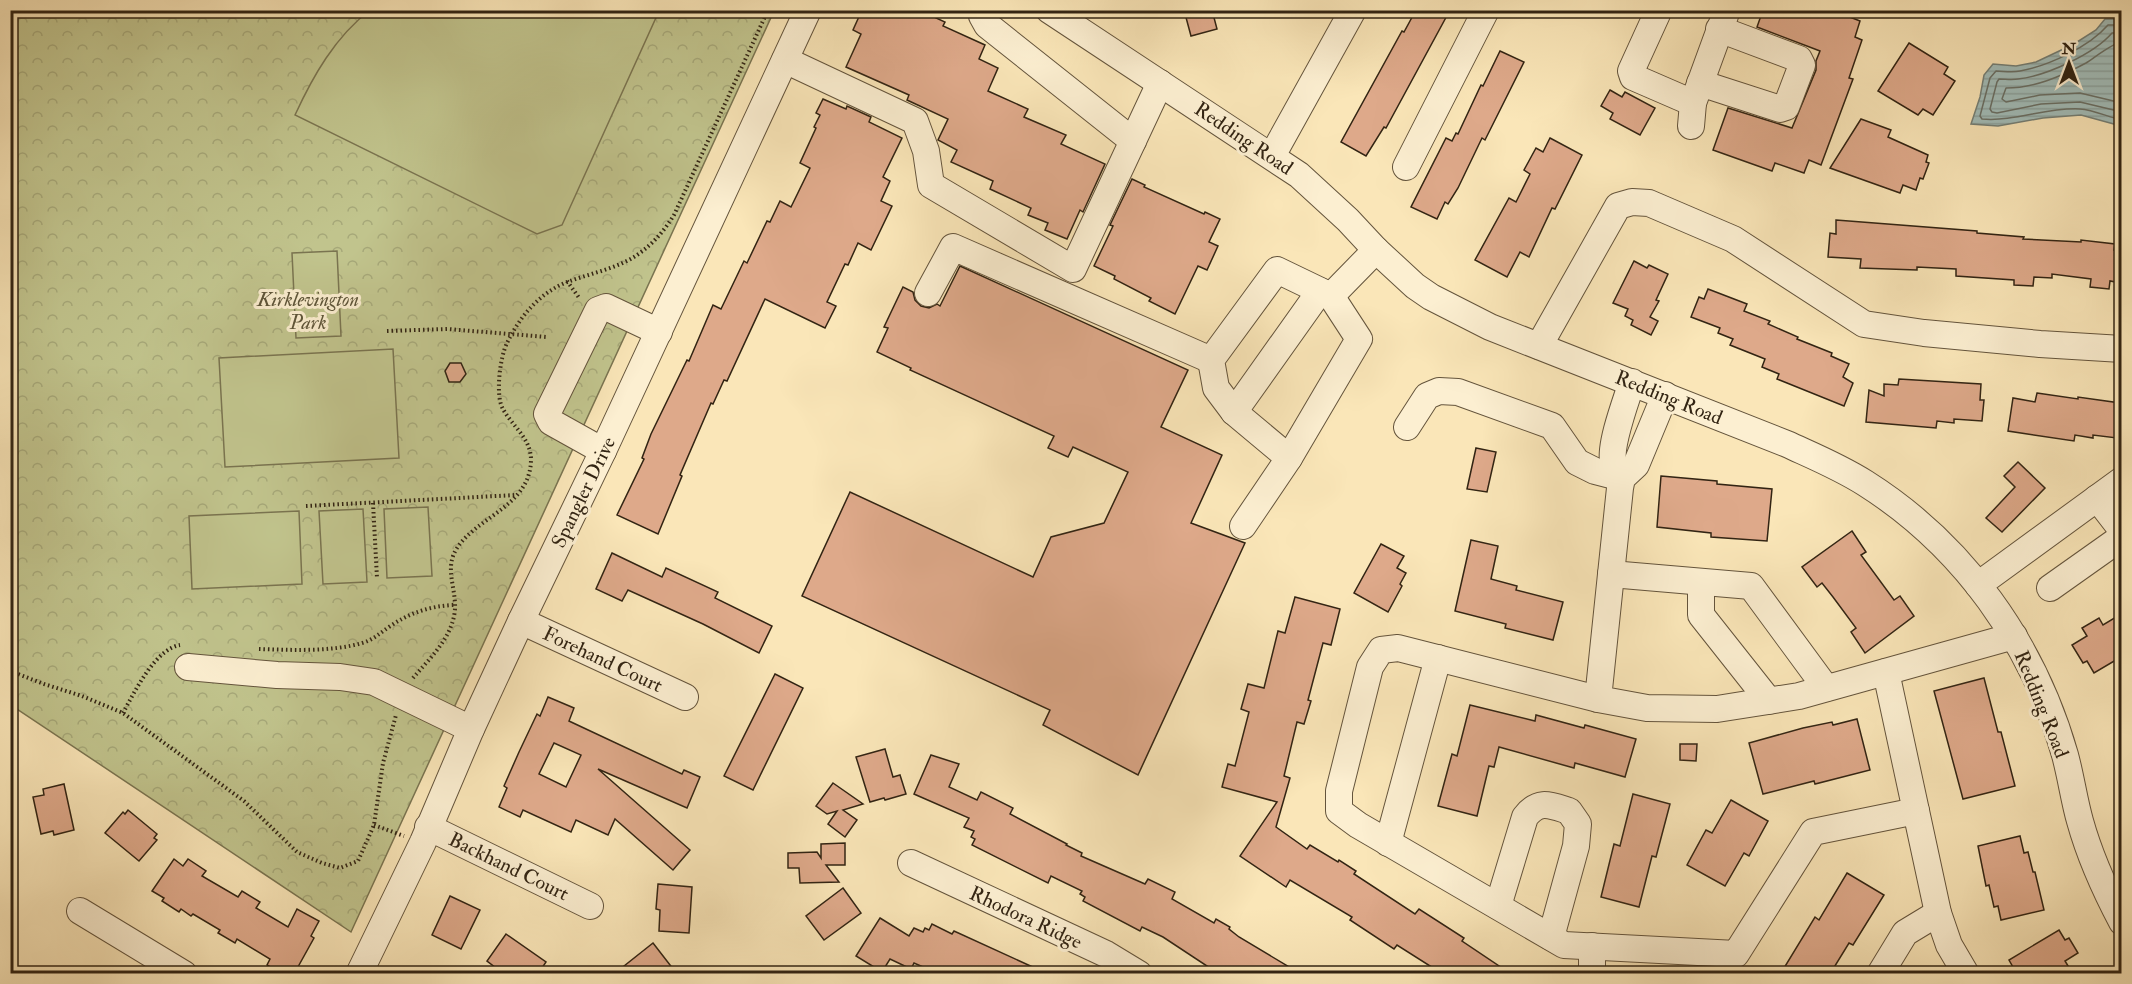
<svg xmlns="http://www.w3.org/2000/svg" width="2132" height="984" font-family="'IM FELL Double Pica',serif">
<defs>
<pattern id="park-crowns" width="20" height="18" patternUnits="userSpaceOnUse" patternTransform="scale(1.5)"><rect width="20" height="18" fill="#c1c48d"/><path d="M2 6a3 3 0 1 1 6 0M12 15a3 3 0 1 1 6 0" fill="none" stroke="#a6a879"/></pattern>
<pattern id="water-rules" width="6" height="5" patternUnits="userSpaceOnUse" patternTransform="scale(1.5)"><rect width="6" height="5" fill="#a2bdb9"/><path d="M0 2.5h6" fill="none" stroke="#8ca29e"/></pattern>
</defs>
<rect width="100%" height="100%" fill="#fae6b8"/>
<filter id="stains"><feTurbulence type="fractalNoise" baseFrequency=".00333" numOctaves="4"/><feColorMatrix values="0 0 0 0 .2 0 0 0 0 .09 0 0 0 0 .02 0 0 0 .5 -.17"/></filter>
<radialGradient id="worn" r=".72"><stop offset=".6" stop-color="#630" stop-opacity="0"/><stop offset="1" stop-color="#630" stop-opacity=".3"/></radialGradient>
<polygon fill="url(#park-crowns)" stroke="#7a7450" stroke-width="1.5" points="10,11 774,11 351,932 11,705"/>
<g fill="#c1c48d" stroke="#7a7450" stroke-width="1.5">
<path d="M370,10H659V11L562,225L537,234L295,115C313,76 335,37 370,10Z"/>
<polygon points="337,251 341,336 296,338 292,253"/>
<polygon points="393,349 399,458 225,467 219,358"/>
<polygon points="428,507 432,576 387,578 384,509"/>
<polygon points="363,509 367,582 323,584 319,511"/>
<polygon points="299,511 302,584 192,589 189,516"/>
</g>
<polygon fill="url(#water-rules)" stroke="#758077" stroke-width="1.5" points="2105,19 2121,19 2121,126 2081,115 2043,118 1998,126 1971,124 1980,97 1984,75 1993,64 2016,66 2036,62 2074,44 2096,30"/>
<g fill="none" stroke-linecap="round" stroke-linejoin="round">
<g stroke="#6a7066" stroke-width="1.5">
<path d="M2122,25H2108C2089,47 2048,66 2020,71C2012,73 2003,71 1996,71L1990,78L1980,116L1982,119C2015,122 2047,107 2080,109C2094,110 2108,117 2122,120"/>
<path d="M2122,33H2112C2094,54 2046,76 2018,79C2012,80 2005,79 1999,79L1997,82L1990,109L1992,112L1997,113L2041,104L2080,102L2122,112"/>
<path d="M2122,42C2114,42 2094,58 2086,63C2060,77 2034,88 2006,88L2002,99L2006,102L2040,95L2080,93L2122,103"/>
</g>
</g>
<g fill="#dea98a" stroke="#322413" stroke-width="1.5" fill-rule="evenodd">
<polygon points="862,10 919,10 945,22 943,26 985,45 979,59 998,68 988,91 1028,109 1024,117 1066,135 1061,144 1105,164 1083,212 1080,210 1067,239 1045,230 1048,223 1028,215 1031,208 990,189 993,181 951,162 957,150 938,140 948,119 907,100 909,95 846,67 861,34 853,30"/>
<polygon points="1184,10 1212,10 1217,29 1191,36"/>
<polygon points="1416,10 1450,10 1386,128 1384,127 1366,156 1341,142 1402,31 1404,32"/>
<polygon points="1763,10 1832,10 1860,21 1855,37 1862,40 1849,78 1853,79 1821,165 1809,160 1804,173 1775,163 1772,171 1713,150 1728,108 1792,128 1816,70 1816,61 1820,51 1757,27"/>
<polygon points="1909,43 1948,67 1944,74 1955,81 1933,115 1923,109 1918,115 1878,91"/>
<polygon points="1500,51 1524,62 1485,140 1482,138 1458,188 1448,204 1445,202 1437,219 1411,207 1446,138 1452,141 1456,133 1458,134 1481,85 1483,86"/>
<polygon points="1610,90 1622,97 1625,92 1655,108 1640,135 1610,119 1613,113 1601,106"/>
<polygon points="823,99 846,109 847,106 871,117 869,122 902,138 883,177 890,181 881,201 892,206 871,250 858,243 848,265 845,264 827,302 836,306 825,328 765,299 727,381 724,380 713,404 711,403 680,475 682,476 658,534 617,515 644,459 642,458 651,434 687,360 689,361 713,305 721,309 744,261 747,263 767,221 770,222 780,201 791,207 810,168 800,163 816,128 814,127 820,115 816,113"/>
<polygon points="1861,119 1891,130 1888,137 1928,155 1926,162 1929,163 1923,179 1920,178 1916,190 1903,185 1900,193 1830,168"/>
<polygon points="1550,138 1582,155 1555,209 1552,208 1529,257 1520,252 1507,277 1475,260 1509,198 1516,202 1530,174 1524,170 1536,148 1543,152"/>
<polygon points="1132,179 1145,185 1144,187 1204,214 1205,212 1220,219 1209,242 1218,246 1207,270 1198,266 1175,314 1149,301 1151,298 1114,279 1115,276 1094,266 1113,226 1110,225"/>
<polygon points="1836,220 1977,231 1977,233 2024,237 2023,239 2081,242 2081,240 2115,244 2114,250 2121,251 2121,283 2110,281 2109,289 2090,287 2091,279 2052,274 2052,278 2034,277 2033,286 2014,285 2014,280 1956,276 1956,269 1917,267 1917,270 1860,268 1861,259 1828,257 1830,233 1836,234"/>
<polygon points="1634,261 1647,268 1649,265 1668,274 1656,300 1659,301 1650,317 1658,321 1651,335 1631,325 1633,320 1625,316 1628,309 1613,303"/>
<polygon points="960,266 1188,370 1161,427 1222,455 1191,523 1245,543 1138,775 1043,725 1050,710 802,596 850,492 1033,577 1051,537 1104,523 1128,472 1073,447 1068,457 1048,448 1054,436 910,370 911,368 877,352 888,328 884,327 903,287 913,292 915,300 921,306 929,308 937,304 940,306"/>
<polygon points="1708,289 1747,304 1744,311 1770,321 1768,324 1798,337 1797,339 1832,353 1831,356 1849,364 1843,377 1853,383 1844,406 1777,379 1779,374 1762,367 1765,359 1730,345 1733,339 1718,333 1720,328 1691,317 1699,297 1704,299"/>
<polygon points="450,363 461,363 466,374 460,382 449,382 445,371"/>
<polygon points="1899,379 1981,384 1980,400 1984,400 1982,421 1954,419 1954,423 1937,421 1936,428 1866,422 1869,390 1884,396 1884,384 1898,385"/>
<polygon points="2037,393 2078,399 2078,397 2120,403 2118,417 2120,417 2117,438 2093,435 2093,438 2075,435 2074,441 2008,431 2013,398 2035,402"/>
<polygon points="1476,448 1496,452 1487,492 1467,489"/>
<polygon points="2018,462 2045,488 2002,532 1986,518 2015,487 2004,476"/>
<polygon points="1661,476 1717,481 1717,484 1772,489 1767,541 1711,537 1711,533 1657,527"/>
<polygon points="1852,531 1866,552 1861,555 1894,600 1900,596 1914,616 1865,653 1851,632 1856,628 1833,597 1822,583 1817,587 1802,567"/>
<polygon points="1471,540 1498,546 1491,579 1517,586 1516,590 1563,602 1553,640 1505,628 1506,624 1455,611"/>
<polygon points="1381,544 1404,556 1397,568 1406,573 1400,584 1402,586 1388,612 1354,593"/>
<polygon points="612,553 662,577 666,568 718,592 715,598 772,626 759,653 703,624 628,590 622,601 596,589"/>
<polygon points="1295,597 1340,609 1331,645 1323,643 1308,700 1311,701 1304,724 1297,722 1284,776 1290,778 1276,827 1307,849 1310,845 1338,862 1339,860 1356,871 1354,874 1415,914 1419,909 1464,938 1462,941 1511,974 1441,973 1397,945 1394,949 1350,920 1352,917 1290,880 1286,887 1240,856 1277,802 1222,787 1228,764 1235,766 1249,712 1241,709 1248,684 1264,688 1278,631 1285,633"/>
<polygon points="2121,614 2121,657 2094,673 2087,661 2083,663 2072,645 2087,636 2082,628 2099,618 2103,625"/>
<polygon points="775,674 803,688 753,790 724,776"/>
<polygon points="1984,678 1998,732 2001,732 2015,786 1963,799 1934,691"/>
<path d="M548,697L574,708L569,721L682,774L684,770L700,777L687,808L598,769L690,850L673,870L615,819L608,835L576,820L571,832L523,810L520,817L499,807L507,788L504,786L519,752L537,714L540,716ZM554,743L581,755L566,787L539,774Z"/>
<polygon points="1470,705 1535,721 1536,715 1584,728 1585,725 1636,739 1625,777 1575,763 1574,768 1499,747 1494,767 1489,766 1477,816 1438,806 1452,754 1457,756"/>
<polygon points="1857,719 1870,770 1815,784 1814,781 1763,794 1749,743 1803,728 1832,722 1833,725"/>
<polygon points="1680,744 1697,744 1696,761 1680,760"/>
<polygon points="885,749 893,777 900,775 906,794 885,800 884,798 870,802 856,757"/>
<polygon points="931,755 959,764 949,787 977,800 981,792 1013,808 1010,814 1067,844 1066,845 1082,853 1081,856 1145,884 1148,879 1175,892 1172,899 1214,923 1216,919 1230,927 1229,929 1239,937 1301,974 1219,974 1163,937 1142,927 1140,931 1083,901 1085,897 1080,894 1082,891 1051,876 1048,883 972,845 975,839 971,837 974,831 964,827 969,818 914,794"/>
<polygon points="833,783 863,804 843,810 857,820 845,837 828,824 837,811 827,814 816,806"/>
<polygon points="64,784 74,830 54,835 53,831 41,834 33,797 44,795 43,789"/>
<polygon points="1633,794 1670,804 1656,857 1652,856 1639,907 1601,897 1614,844 1620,846"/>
<polygon points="1731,800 1768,821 1749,856 1744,853 1725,886 1687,865 1706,830 1712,833"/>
<polygon points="128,810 157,834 154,838 157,840 139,861 105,833 123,812 125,814"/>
<polygon points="2020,836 2024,853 2028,852 2033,872 2035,872 2044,910 2001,920 1998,906 1994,907 1989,885 1986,886 1978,846"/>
<polygon points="845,843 845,865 826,865 839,882 800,883 799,868 788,868 788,853 817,852 821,858 821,844"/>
<polygon points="174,859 183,866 188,859 206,871 202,876 238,897 242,891 260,902 256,908 288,927 297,909 319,921 311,936 314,938 294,974 282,974 267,965 270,959 237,939 235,943 218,933 220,930 193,914 191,916 181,909 179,912 162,901 164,898 152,891"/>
<polygon points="1847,873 1884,895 1853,945 1849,943 1830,974 1793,974 1784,968 1815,917 1819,920"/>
<polygon points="658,884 692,887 689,933 659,931 660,910 656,909"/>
<polygon points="843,888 861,913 824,940 806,916"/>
<polygon points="450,896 480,910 461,949 432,935"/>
<polygon points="880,918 909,936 914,928 923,932 925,928 929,930 932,924 952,934 954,931 1048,974 939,974 914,963 911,969 890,959 882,972 856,956"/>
<polygon points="2059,930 2065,940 2069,938 2078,953 2065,961 2073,974 2017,974 2009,960"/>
<polygon points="506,934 546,962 538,974 504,974 487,961"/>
<polygon points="653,943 677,974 614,974"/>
</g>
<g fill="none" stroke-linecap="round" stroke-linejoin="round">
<g stroke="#64543c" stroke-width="28">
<g id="minor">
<polyline points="982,10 982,16 987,25 1133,141"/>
<path d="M1049,10L1299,175L1348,220L1376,250L1415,286L1431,297L1490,327L1787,444C1813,456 1840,467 1865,483C1963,545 2033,643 2065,755C2071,777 2074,800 2080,821C2090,857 2105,890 2122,922"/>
<polyline points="1657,14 1631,71 1633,77 1693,103"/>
<polyline points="785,60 915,121 926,151 931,185 1073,269 1160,83"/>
<polyline points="1700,83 1780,109 1786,107 1802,65 1799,59 1719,29"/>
<polyline points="1691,126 1693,103 1727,10"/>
<polyline points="1272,156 1353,10"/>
<polyline points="1406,167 1486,10"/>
<polygon points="1277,270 1331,296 1359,339 1289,458 1234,412 1216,388 1211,360"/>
<polyline points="928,293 953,247 1211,360"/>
<polyline points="1331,296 1376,250"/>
<polyline points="1539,346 1618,206 1632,202 1649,203 1733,239 1864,324 1924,333 2040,344 2122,349"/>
<polyline points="1665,395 1636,465 1622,478 1620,488 1598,699 1647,708 1717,709 1799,696 2014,636"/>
<polyline points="1234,412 1320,291"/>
<polyline points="1407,427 1427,396 1439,391 1458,392 1552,426 1577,462 1595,471 1622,478"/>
<polyline points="603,451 551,422 547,414 598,310 606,307 659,332"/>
<path d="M1622,478C1618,473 1614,469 1613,461C1610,443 1626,401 1632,382"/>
<polyline points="2097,498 2121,529 2122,533"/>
<polyline points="1243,526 1289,458"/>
<polyline points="1611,574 1751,586 1826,688"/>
<polyline points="1701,582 1701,615 1769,701"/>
<polyline points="1978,585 2122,480"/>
<polyline points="2050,588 2122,537"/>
<polyline points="521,621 685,697"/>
<polyline points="188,667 277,675 340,677 374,682 471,729"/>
<polyline points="1598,699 1398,648 1381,650 1370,667 1339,791 1339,811 1358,825 1564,945 1736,954 1813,832 1916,811 1886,672"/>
<polyline points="1916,811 1938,913 1949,945 1966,974"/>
<polyline points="428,827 590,906"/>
<polyline points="1388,843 1438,658"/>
<polyline points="911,863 1106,954 1139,974"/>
<path d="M1498,906L1525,817C1539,799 1550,805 1569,811L1578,824L1576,846L1551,937"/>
<polyline points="80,911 184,974"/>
<polyline points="1592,946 1592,974"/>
<polyline points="359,974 423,842 471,729 521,621 603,451 808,10"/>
<polyline points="1880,974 1905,933 1938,913"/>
</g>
</g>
<g stroke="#322413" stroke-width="4" stroke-dasharray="1.5 3" stroke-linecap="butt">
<polyline points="567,281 580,299"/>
<polyline points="387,331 447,329 547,337"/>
<polyline points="373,503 377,578"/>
<polyline points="306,506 516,495"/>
<path d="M259,649C290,650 332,652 362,643C373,640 380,633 389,627C409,613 430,606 454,605"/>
<polyline points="10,671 44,684 82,696 123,713 244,801 297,852 322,863 340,868 358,861 374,825 383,763 396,715"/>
<path d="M413,678C430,658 453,637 455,609C456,587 444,568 457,548C478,516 530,506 531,460C531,438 512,426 503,409C495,396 500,357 507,343C520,316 541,291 570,281C592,273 618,268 637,255C653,244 664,231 674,215L768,10"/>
<path d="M123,713C134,693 155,649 180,645"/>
<polyline points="374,825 404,836"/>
</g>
<use href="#minor" stroke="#fcefd1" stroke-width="26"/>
</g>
<g text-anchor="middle" stroke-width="6" stroke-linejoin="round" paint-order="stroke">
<g font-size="20" fill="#322413" stroke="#fcefd1">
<text transform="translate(1244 138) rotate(34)" y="7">Redding Road</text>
<text transform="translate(1669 397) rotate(22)" y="7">Redding Road</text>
<text transform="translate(583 492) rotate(-64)" y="7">Spangler Drive</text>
<text transform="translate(603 659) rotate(25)" y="7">Forehand Court</text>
<text transform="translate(2042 704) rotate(68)" y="7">Redding Road</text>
<text transform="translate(509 866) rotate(26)" y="7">Backhand Court</text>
<text transform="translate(1026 917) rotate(25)" y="7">Rhodora Ridge</text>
</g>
<g font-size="20" font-style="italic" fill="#5d5438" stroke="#fcefd1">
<text x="308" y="306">Kirklevington<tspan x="308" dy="23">Park</tspan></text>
</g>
</g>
<rect width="2132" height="984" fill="none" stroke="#fae6b8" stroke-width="36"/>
<rect x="12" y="12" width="2108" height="960" fill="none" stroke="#322413" stroke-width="3"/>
<rect x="18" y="18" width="2096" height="948" fill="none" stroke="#322413" stroke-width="1.5"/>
<g transform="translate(2069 63)" stroke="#fcefd1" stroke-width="4.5" paint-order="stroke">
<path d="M0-4.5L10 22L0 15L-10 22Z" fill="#322413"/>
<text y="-9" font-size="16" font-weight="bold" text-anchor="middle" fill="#322413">N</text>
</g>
<rect width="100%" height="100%" filter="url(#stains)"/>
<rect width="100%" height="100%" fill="url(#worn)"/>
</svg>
